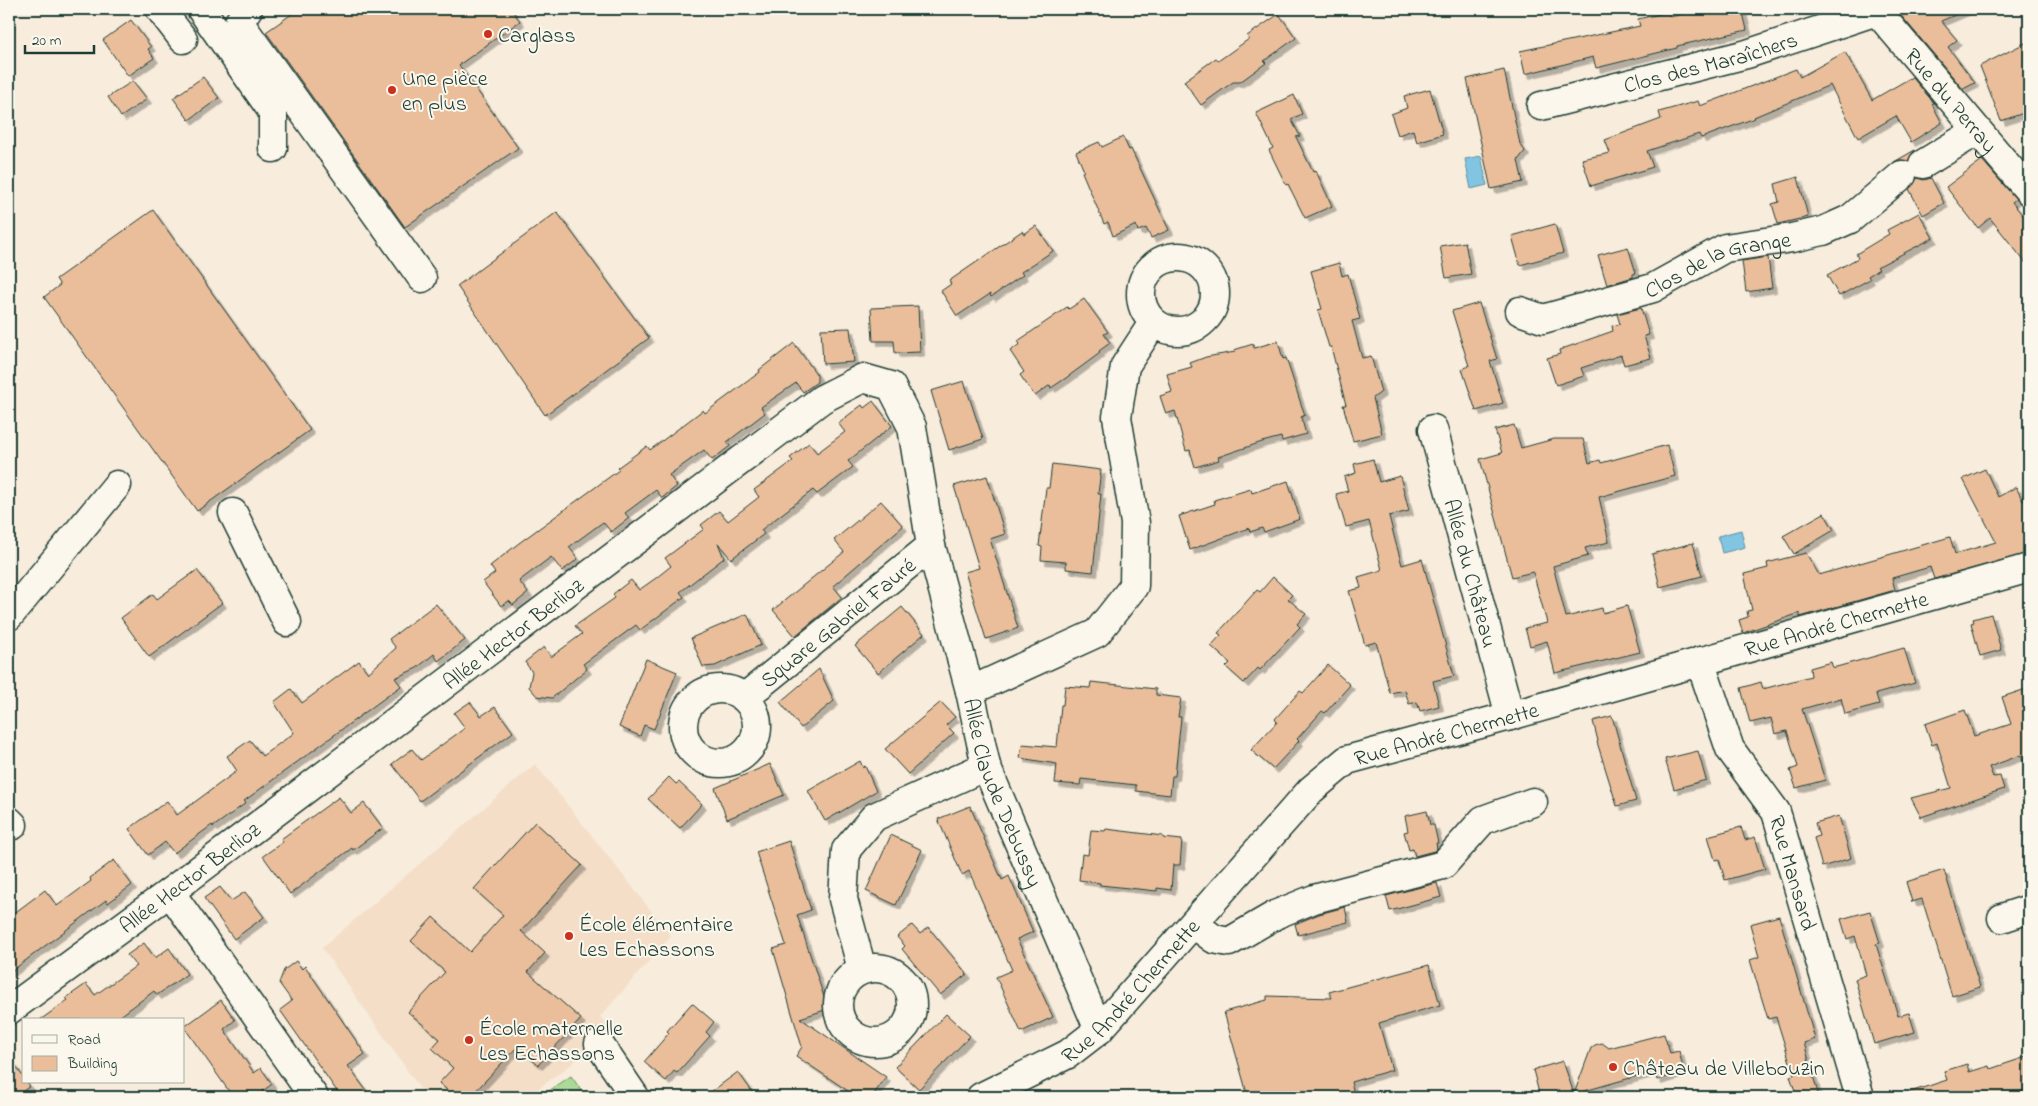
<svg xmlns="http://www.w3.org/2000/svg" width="2038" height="1106" font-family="'Indie Flower',sans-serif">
<defs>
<filter id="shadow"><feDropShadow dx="4.5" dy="4.5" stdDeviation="0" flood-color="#0004"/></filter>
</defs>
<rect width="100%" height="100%" fill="#f8ecdc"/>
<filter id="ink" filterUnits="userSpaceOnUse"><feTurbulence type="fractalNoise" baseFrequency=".02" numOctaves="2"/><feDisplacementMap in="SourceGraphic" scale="10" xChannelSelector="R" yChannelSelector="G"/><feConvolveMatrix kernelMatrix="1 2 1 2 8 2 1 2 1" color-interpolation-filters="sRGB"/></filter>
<g filter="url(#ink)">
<polygon fill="#f4dec8" points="535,764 671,936 600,1017 613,1033 527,1097 426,1097 322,948"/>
<polygon fill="#acd997" stroke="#668b66" points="571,1076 586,1097 540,1097"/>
<g fill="#82c5e3" stroke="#5a8f9d">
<polygon points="1481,156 1487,185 1471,189 1465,159"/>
<polygon points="1741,530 1745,547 1722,553 1718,536"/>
</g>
<g fill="#ebbe9b" stroke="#1f3d34" filter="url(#shadow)">
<polygon points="299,9 511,9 520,21 459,65 518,148 405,227 266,32"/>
<polygon points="1703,9 1742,9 1747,30 1677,46 1677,48 1596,68 1593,57 1525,74 1520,51 1640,26 1638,19 1668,12 1670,17"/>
<polygon points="1911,9 1969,9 1941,21 1957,40 1948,47 1975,83 1963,89 1899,13"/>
<polygon points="1279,14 1296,38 1264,61 1266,63 1240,82 1233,82 1201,105 1184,81 1216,58 1218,61 1249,39 1247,36"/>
<polygon points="131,20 151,47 148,49 154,58 128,76 103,40"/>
<polygon points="2029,41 2029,111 2001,121 1980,66"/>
<polygon points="1845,52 1872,100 1912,77 1934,103 1932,104 1942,123 1911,142 1896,116 1858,138 1830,85 1754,117 1755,118 1701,138 1699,134 1647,151 1653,167 1591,186 1582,159 1610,153 1605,140 1661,119 1659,112 1698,101 1700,106 1796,69 1800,77"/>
<polygon points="1504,70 1520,144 1525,151 1518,160 1523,182 1491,189 1467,79"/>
<polygon points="203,77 219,98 189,120 173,98"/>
<polygon points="133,81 147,99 121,117 108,97"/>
<polygon points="1430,89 1443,134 1417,142 1413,130 1398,135 1391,114 1407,108 1404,96"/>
<polygon points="1294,95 1302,114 1291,119 1300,136 1296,137 1313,172 1316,171 1332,206 1305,218 1288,184 1286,185 1269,150 1273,148 1256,113"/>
<polygon points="1123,137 1129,150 1131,149 1169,230 1151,238 1146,228 1138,231 1136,225 1113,236 1108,222 1104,224 1082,172 1084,171 1076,152 1099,142 1102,147"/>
<polygon points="1915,150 1908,161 1900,160 1894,162"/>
<polygon points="1982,160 2016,199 2012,202 2029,223 2029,267 1990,218 1978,228 1946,187"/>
<polygon points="1798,177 1808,217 1778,224 1772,204 1779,202 1775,184"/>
<polygon points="1917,178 1924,180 1931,178 1944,203 1923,215 1909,189"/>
<polygon points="153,210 310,430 197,511 44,297 60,285 56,279"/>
<polygon points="557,212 649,338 545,415 457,286"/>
<polygon points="1919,213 1933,238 1877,267 1879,269 1868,276 1870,279 1839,296 1827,275 1858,258 1856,254 1889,234 1887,230"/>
<polygon points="1555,224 1563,253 1520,265 1512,236"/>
<polygon points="1036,226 1053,251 1021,272 1023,275 991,297 990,294 957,316 941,291 951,284 949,281 1022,231 1024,234"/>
<polygon points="1465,242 1471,274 1446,278 1440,246"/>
<polygon points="1628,247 1636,273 1633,274 1633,277 1607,285 1598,255"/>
<polygon points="1768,257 1772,288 1746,292 1742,261"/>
<polygon points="1339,263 1342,276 1348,274 1360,319 1352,321 1362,358 1371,356 1381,392 1373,398 1382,434 1353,441 1343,405 1346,405 1331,347 1329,347 1318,310 1322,309 1311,271"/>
<polygon points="1084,299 1108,332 1104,334 1110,343 1099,351 1100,353 1066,378 1051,388 1050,385 1035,396 1020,375 1024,372 1010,351 1020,344 1018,341 1053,317 1067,307 1069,309"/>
<polygon points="1479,303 1497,359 1490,361 1503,403 1476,411 1462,369 1469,366 1452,311"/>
<polygon points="918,306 920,352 895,353 894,341 873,341 871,308"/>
<polygon points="1641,308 1649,335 1644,336 1651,358 1624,365 1621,355 1581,368 1584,376 1556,385 1547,358 1560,354 1559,350 1613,331 1612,326 1620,324 1617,314"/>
<polygon points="850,328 854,362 823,364 821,329"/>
<polygon points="1278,341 1283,359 1286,358 1301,404 1305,415 1301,417 1306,434 1282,441 1281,437 1262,442 1218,457 1219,460 1195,467 1190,450 1186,451 1175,411 1166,414 1160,396 1172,392 1167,374 1192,367 1190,363 1206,357 1235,352 1234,350 1253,344 1254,348"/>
<polygon points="794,343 817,375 817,382 803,392 796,383 761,407 765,413 727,442 730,446 712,460 704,450 669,475 677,486 662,498 656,490 625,513 629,518 611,532 603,522 569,547 578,559 562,571 551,557 519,581 528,593 513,605 509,601 501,606 483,582 495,573 490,566 519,543 619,470 617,468 647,446 650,450 703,410 705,413 760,372 759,370"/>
<polygon points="964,381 983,439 949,450 931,391"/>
<polygon points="873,401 892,426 848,461 853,467 817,494 813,490 761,530 764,534 731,559 718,543 724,558 680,592 684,597 640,630 636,625 583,664 587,669 552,698 537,696 529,687 532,672 525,662 544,647 551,657 582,634 575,626 615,598 613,594 631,580 639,590 656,578 671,566 665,558 704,529 701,525 719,511 728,521 759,497 754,490 793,461 790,458 809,443 817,453 845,432 838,423 862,405 864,408"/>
<polygon points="1514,425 1521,448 1554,439 1583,439 1589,463 1600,460 1601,463 1667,445 1675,476 1599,497 1609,542 1585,548 1588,556 1553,566 1566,617 1602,608 1603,613 1627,606 1640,652 1555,673 1547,641 1530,646 1525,628 1547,623 1533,572 1512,577 1480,459 1502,453 1495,430"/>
<polygon points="1373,459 1379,482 1400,476 1409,511 1389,516 1395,540 1402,565 1422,559 1454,676 1433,681 1439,706 1420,711 1417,702 1409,704 1405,690 1390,693 1376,642 1365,645 1349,591 1361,588 1358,577 1382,570 1369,521 1346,527 1336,494 1348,491 1344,477 1356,473 1354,464"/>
<polygon points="1052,464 1101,470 1098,494 1101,494 1093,572 1066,569 1066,562 1041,560 1042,547 1039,546 1046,488 1049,488"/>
<polygon points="1985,469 1998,497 2016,487 2023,501 2029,498 2029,553 1934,579 1930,567 1892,578 1895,590 1800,617 1800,613 1743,633 1739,620 1748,617 1747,611 1752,610 1744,574 1768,568 1767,563 1806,553 1819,575 1950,537 1955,554 1996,542 1963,479"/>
<polygon points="987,476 1005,534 990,539 1018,628 986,639 965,572 979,568 954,486"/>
<polygon points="1288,481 1300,519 1264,532 1262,528 1250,532 1249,528 1190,550 1179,516 1215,504 1214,500 1251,489 1252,493"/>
<polygon points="881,501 903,526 833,586 842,597 795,636 773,610 844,552 834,540"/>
<polygon points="1824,513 1834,530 1794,554 1783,536"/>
<polygon points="1693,543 1702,576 1660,587 1652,554"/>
<polygon points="197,570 222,603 149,657 121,618 153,594 157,599"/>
<polygon points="1273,577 1292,595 1288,599 1306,614 1297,624 1300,627 1288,640 1260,670 1258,668 1244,683 1226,667 1230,663 1211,646 1221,635 1218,633 1257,590 1260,592"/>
<polygon points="436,604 465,640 438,661 434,654 417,668 395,678 401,686 244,801 246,803 213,827 212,825 174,853 165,842 148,855 129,829 167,801 177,815 237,771 227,756 250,740 262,756 294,733 274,702 291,689 302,703 359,661 368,673 396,648 389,639"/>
<polygon points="902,607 924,634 878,673 855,646"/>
<polygon points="747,614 761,645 715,666 703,667 691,638"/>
<polygon points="1991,614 2001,650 1980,656 1971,623 1974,622 1973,619"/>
<polygon points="1904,648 1915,683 1876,694 1879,705 1845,714 1841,698 1802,709 1825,780 1796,788 1790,770 1798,767 1787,731 1775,734 1771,718 1750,723 1741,688 1761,682 1763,689 1811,676 1810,668 1831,662 1833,668"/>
<polygon points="646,659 677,672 654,729 644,725 640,736 619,727"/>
<polygon points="1328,665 1350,685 1325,713 1322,711 1297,739 1299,741 1273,769 1251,750 1277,722 1275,719 1300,691 1303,693"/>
<polygon points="819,669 834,701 801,728 780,702"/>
<polygon points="1091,682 1156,689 1156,695 1181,698 1178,717 1181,717 1175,776 1172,776 1170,795 1136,791 1136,785 1081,779 1080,785 1055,783 1057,764 1020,758 1022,744 1057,747 1061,705 1063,705 1065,686 1090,688"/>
<polygon points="2029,688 2029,769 2026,769 2021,755 1989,767 1993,777 2000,776 2004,789 1921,817 1911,798 1951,788 1937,743 1932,745 1925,724 1965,710 1974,736 2011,724 2002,697"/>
<polygon points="470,702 481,716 495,707 513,732 420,801 392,764 412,749 421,760 465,728 454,713"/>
<polygon points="941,702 955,717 946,725 954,733 908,774 885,749"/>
<polygon points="1612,716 1636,801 1617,806 1597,742 1598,741 1593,721"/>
<polygon points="1698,751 1706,780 1674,789 1665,759"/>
<polygon points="860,761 863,768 865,766 876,791 825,821 808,791"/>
<polygon points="770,764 784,795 727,819 715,788"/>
<polygon points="669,777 676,784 679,782 702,804 680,828 648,799"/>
<polygon points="339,797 351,813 364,803 383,828 353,850 352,848 290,894 263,856 283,842 281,839"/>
<polygon points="970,806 1002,880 1009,876 1033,932 1017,939 1053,1017 1021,1032 996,977 1012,970 969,871 962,875 938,819"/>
<polygon points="1427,811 1430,825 1434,825 1438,843 1436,843 1437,848 1434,851 1415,856 1413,849 1409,850 1404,832 1408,831 1405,816"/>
<polygon points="1839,816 1851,858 1822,867 1814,838 1819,836 1815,823"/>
<polygon points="535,822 582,865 521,931 545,953 528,972 581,1019 538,1065 517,1047 470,1097 455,1097 439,1083 453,1068 432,1048 440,1039 408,1012 445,972 411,941 433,917 470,952 503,915 474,889"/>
<polygon points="1741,827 1745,840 1755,837 1765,869 1725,880 1719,859 1715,860 1708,836"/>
<polygon points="1106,829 1163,836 1163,838 1182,840 1180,865 1173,865 1171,890 1157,888 1157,891 1100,885 1100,883 1079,880 1082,854 1088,855 1091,830 1105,831"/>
<polygon points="891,835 922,850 896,905 866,891"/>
<polygon points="789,841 811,910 797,915 828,1009 800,1018 886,1077 872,1097 857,1097 796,1056 802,1047 773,949 786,945 756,852"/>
<polygon points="114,860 132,885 108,903 106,900 9,973 9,917 45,890 57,906 91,881 90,878"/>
<polygon points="1944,870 1980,987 1952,996 1922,899 1912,902 1906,882"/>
<polygon points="1437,883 1441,897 1390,911 1386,896"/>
<polygon points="220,887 231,901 245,892 264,917 234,939 204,898"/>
<polygon points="1345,907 1348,922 1298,935 1295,924 1319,914"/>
<polygon points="1870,911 1880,943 1876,944 1898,1016 1909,1013 1915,1032 1874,1044 1855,979 1866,975 1855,936 1847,939 1841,919"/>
<polygon points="1779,916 1815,1039 1804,1043 1819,1097 1797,1097 1790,1076 1794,1075 1776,1017 1768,1019 1750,960 1759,957 1750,924"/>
<polygon points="912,925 920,934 928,927 967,974 940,995 902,949 905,946 897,937"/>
<polygon points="144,943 155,958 169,948 187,974 157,995 154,991 115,1020 40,1020 68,1000 66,998 86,984 95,995 136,966 127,955"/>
<polygon points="296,961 302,969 305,966 365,1054 348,1066 371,1097 341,1097 280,1010 292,1001 279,983 284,970"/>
<polygon points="1429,965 1440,1005 1379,1023 1392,1070 1351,1082 1355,1097 1248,1097 1224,1012 1267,1000 1267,996 1332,998 1329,992"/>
<polygon points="221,1000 235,1020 224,1029 254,1073 261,1068 272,1084 255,1097 233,1097 184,1027"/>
<polygon points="692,1003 714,1022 706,1032 710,1036 677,1073 674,1071 666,1081 644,1062 669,1033 667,1031"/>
<polygon points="946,1014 970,1036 919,1089 895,1067"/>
<polygon points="1664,1034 1670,1053 1679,1051 1684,1072 1657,1080 1655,1071 1574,1094 1591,1048 1595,1045 1602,1043 1609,1048"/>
<polygon points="2029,1056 2029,1089 2002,1097 1905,1097 1904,1094 1947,1080 1944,1071 1967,1064 1969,1072 1989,1066 1990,1069"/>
<polygon points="9,1057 24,1078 24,1082 27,1082 30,1086 15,1097 9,1097"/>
<polygon points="1563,1061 1574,1094 1561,1097 1540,1097 1533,1070"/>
<polygon points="738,1072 756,1097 704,1097"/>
</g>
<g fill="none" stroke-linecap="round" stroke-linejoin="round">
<g stroke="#1f3d34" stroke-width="31">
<g id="minor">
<polyline points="160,9 183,39"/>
<polyline points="201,9 273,112 273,148"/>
<polyline points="248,9 239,22 422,278"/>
<path id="s1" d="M1875,9L2029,191"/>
<path id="s2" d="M1541,106L1747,54L1877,11"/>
<polyline points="1923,164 1977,131"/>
<circle cx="1178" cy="294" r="37"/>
<path id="s3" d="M1520,311L1543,319L1653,288L1725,248L1792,238L1823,231L1850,219L1902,175"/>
<path id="s4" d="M1433,429L1510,716"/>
<polyline points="233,513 287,622"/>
<polyline points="9,616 117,485"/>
<path id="s5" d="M1700,661L1730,749L1776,812L1860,1097"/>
<circle cx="720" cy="726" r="37"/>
<polyline points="970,691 1097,633 1134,586 1135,523 1117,417 1125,366 1153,323"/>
<path id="s6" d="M745,697L931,546"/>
<polyline points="9,821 13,825"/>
<polyline points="170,892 314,1097"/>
<polyline points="2002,918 2029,909"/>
<polyline points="1194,924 1214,939 1229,942 1277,914 1314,899 1443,865 1483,820 1533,802"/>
<circle cx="875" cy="1005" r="37"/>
<polyline points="862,969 843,899 846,850 874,817 986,766"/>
<path id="s7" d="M9,1010L170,892L822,399L863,378L891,386L912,427L931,546L970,691L986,766L1099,1030"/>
<polyline points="599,1044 635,1097"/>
<path id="s8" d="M981,1097L1068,1054L1099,1030L1311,790L1347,760L1510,716L2029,568"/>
</g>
</g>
<use href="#minor" stroke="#fbf7ec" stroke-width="28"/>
</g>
</g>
<g fill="#c8321e" stroke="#fbf7ec" stroke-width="2">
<circle cx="488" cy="34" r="5"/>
<circle cx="392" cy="90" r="5"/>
<circle cx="569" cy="936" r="5"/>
<circle cx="469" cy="1040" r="5"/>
<circle cx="1613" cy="1067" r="5"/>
</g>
<g text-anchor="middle" stroke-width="4" stroke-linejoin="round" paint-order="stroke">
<g font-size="22" fill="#1f3d34" stroke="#fbf7ec" text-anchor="start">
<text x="498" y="42">Carglass</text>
<text x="402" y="85">Une pièce<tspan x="402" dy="25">en plus</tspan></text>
<text x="579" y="931">École élémentaire<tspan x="579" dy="25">Les Echassons</tspan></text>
<text x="479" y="1035">École maternelle<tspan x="479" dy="25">Les Echassons</tspan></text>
<text x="1623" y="1075">Château de Villebouzin</text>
</g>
<g font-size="22" fill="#1f3d34" stroke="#fbf7ec">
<text dy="8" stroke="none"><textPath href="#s2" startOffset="175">Clos des Maraîchers</textPath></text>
<text dy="8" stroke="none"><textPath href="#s1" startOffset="119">Rue du Perray</textPath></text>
<text dy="8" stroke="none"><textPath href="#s3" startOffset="209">Clos de la Grange</textPath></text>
<text dy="8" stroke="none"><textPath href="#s4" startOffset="149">Allée du Château</textPath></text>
<text dy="8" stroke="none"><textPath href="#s6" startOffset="119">Square Gabriel Fauré</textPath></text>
<text dy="8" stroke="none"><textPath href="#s8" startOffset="1011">Rue André Chermette</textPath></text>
<text dy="8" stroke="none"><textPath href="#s7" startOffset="629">Allée Hector Berlioz</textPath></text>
<text dy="8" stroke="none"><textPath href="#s8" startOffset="606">Rue André Chermette</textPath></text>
<text dy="8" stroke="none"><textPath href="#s7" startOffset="1516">Allée Claude Debussy</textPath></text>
<text dy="8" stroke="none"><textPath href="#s5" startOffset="234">Rue Mansard</textPath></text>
<text dy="8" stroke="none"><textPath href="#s7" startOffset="224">Allée Hector Berlioz</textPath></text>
<text dy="8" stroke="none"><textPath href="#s8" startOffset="186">Rue André Chermette</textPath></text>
</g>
</g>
<rect width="2038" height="1106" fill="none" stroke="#fbf7ec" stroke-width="30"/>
<rect x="15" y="15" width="2008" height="1076" fill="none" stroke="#1f3d34" stroke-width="2" filter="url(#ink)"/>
<rect x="22" y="1018" width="162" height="65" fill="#fbf7ec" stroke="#a3ada2"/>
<rect x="32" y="1035" width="25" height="8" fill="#fbf7ec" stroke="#a3ada2"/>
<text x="68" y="1044" font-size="15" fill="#1f3d34">Road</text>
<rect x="32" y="1056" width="25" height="15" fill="#ebbe9b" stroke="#a3ada2"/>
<text x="68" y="1068" font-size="15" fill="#1f3d34">Building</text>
<path d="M25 45v8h69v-8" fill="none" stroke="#1f3d34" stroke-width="2.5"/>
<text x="32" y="45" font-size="15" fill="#1f3d34" stroke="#fbf7ec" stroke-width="4" paint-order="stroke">20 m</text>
</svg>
